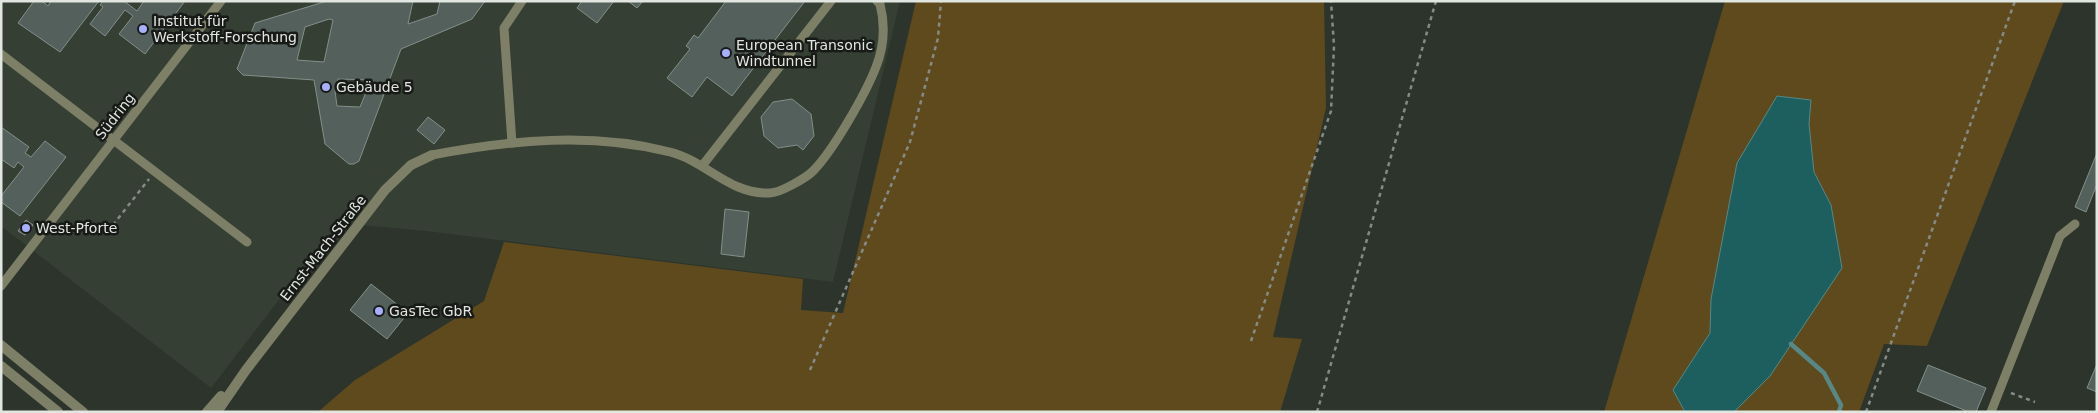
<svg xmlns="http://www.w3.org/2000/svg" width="2098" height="413" font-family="'DejaVu Sans',sans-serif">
<rect width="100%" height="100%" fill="#2d342c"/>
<polygon fill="#353f33" points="1,1 509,2 900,1 833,282 426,231 338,223 211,388 1,226"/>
<g fill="#5f4a1d">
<polygon points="916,1 1324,1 1326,108 1273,337 1302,339 1280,412 318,412 355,380 484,301 504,242 803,279 801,310 843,313"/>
<polygon points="1725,1 2064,1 1927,346 1884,344 1859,412 1734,412 1770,376 1831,205 1814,172 1809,124 1811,100 1711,299 1710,333 1673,390 1685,412 1604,412"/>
</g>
<polygon fill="#1d5f5f" stroke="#588886" points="1777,96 1811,100 1809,124 1814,172 1831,205 1842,268 1770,376 1734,412 1685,412 1673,390 1710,333 1711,299 1737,163"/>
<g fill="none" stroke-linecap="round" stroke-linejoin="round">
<polyline stroke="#588886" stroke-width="4.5" points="1791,344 1824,373 1841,405 1839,412"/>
</g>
<g fill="#54605b" stroke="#838f8a" fill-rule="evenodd">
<polygon points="34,1 42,1 48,6 51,1 99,1 60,52 18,23"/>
<polygon points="103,1 124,1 137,11 144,1 185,1 145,54 119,34 133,16 125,10 105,36 90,24 103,7 100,5"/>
<path d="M327,1H413L408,24L437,14L440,1H485L472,19L401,49L359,161L354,164H349L325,144L314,80L243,75L237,69L255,23ZM329,19L333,20L324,62L297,60L305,27ZM338,79L371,80L360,107L337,106L335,91Z"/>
<polygon points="582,1 614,1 597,23 577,8"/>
<polygon points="628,1 643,1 637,8"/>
<polygon points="726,1 805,1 732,96 707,77 692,97 667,78 690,49 686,46 694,35 698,38"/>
<polygon points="792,99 811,114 814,136 803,150 797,145 778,148 764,136 761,117 773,102"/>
<polygon points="428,117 445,130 434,144 417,130"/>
<polygon points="1,127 29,147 25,153 31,157 45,141 66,157 20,216 1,202 1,196 24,167 18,162 14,168 1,159"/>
<polygon points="2097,153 2097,184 2086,212 2075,207"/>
<polygon points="725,209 749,212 744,257 721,254"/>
<polygon points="26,220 33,225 25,235 18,231"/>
<polygon points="371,284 408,313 387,339 350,310"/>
<polygon points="2097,364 2097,392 2087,388"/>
<polygon points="1928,365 1986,388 1976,412 1969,412 1917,391"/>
</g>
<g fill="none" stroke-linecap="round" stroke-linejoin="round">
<g stroke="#858b84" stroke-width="2.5" stroke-dasharray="4 4" stroke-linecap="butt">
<polyline points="113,225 149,179"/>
<polyline points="1251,341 1331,111 1334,46 1331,1"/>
<polyline points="810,370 910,142 938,38 941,1"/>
<polyline points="2011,393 2035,402"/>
<polyline points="1317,412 1436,1"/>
<polyline points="1866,412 2015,1"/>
</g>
<g stroke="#7d7f66" stroke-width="9">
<polyline points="1,54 247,242"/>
<polyline points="512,143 504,28 522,1"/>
<path d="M432,155C511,140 591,132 670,152C706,161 730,195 770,193C780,193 806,178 813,171C833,151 866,93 876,67C884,47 885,24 880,4L877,1"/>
<polyline points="702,166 831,1"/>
<polyline points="1,286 221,1"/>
<polyline points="1991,412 2060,236 2075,224"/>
</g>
<g stroke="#7d7f66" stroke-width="10">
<polyline points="1,345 83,412"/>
<polyline points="1,366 58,412"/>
<polyline points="207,412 221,396"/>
<polyline points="217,412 246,370 385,190 411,165 432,155"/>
</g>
</g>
<g fill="#a7b0fc" stroke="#181a17" stroke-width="2">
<circle cx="143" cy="29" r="5"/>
<circle cx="726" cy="53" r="5"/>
<circle cx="326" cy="87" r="5"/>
<circle cx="26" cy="228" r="5"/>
<circle cx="379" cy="311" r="5"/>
</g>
<g text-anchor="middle" stroke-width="5" stroke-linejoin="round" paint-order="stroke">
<g font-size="14" fill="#e2e6e1" stroke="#181a17" text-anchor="start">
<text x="153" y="26">Institut für<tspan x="153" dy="16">Werkstoff-Forschung</tspan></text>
<text x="736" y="50">European Transonic<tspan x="736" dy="16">Windtunnel</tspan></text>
<text x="336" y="92">Gebäude 5</text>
<text x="36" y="233">West-Pforte</text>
<text x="389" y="316">GasTec GbR</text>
</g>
<g font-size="14" fill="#e2e6e1" stroke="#181a17">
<text transform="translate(115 116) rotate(-52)" y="5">Südring</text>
<text transform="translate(323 248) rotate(-52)" y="5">Ernst-Mach-Straße</text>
</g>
</g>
<rect width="2098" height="413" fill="none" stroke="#e2e6e1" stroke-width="5"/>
</svg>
